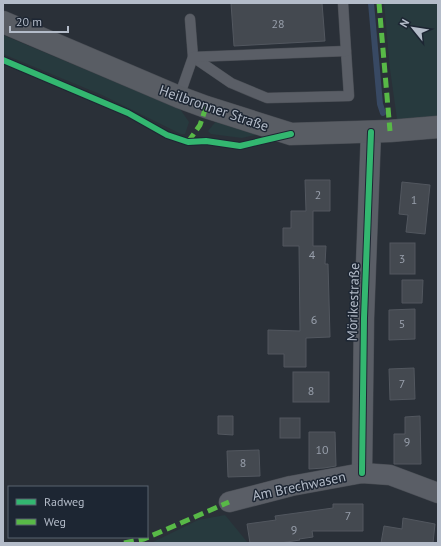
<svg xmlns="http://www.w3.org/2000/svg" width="441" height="546" font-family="'PT Sans',sans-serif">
<rect width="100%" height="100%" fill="#2a3038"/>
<g fill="#273a3e">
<polygon points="384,3 438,3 438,116 405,120 397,119 390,69"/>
<polygon points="3,35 180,109 189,122 185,134 181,134 102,95 3,54"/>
<polygon points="217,120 264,133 242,138 211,134 208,131"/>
<polygon points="225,515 248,543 151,543 198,520"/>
</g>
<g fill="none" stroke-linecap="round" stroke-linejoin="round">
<polyline stroke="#384963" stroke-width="6" points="371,3 380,104 383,113"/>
</g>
<g fill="#444950" stroke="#52575f">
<polygon points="231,3 322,3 325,41 234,46"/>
<polygon points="305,180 330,180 330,211 313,211 313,246 326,246 325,264 328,264 330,337 306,338 306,367 284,367 284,354 268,354 268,330 300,331 299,246 283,246 283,228 291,228 291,211 306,211"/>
<polygon points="402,182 430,185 425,234 406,232 408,215 399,214"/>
<rect x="390" y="243" width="25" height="31"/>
<polygon points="402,280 423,280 422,303 402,303"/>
<polygon points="415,309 415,339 389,340 389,310"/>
<polygon points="414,368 415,399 390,400 389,369"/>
<rect x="293" y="372" width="36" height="30"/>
<polygon points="218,416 233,416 233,435 218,434"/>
<polygon points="420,416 421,464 394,464 394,434 405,434 405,417"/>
<rect x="280" y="418" width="20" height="20"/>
<polygon points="309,432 335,432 336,466 324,468 309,469"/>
<polygon points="259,450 260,476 228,477 227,451"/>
<polygon points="333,504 363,504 363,531 312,531 313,537 299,539 300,540 280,543 250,543 247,524 276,520 275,516 333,508"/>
<polygon points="403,518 435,524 433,543 381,543 384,526 402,529"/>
</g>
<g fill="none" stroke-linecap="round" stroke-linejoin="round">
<g stroke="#484c53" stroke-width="11">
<g id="service">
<polyline points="190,19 193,57 231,83 267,98 349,96 346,51"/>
<polyline points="179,97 193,57 346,51 343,3"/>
</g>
</g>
<g stroke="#484c53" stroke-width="21">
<g id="minor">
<polyline points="362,473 364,318 371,132"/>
<polyline points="229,502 291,486 362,473 390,475 438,493"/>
</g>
</g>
<g stroke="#484c53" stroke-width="23">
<polyline id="secondary" points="3,22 179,97 206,107 291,134 390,131 438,127"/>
</g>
<use href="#service" stroke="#5a5e66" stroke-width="10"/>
<use href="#minor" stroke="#5a5e66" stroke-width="20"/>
<use href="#secondary" stroke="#595d64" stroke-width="22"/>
<g stroke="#58b947" stroke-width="5" stroke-dasharray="10 5" stroke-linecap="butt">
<polyline points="379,3 390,131"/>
<polyline points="188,142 200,125 206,107"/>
<polyline points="124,543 144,539 229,502"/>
</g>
<g stroke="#1d2633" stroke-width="8">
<g id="cycleway">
<polyline points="3,60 128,113 167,135 188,142 206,141 240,146 291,134"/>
<polyline points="362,473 364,318 371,132"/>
</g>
</g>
<use href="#cycleway" stroke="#33b770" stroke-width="6"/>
</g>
<g text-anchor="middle" stroke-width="3" stroke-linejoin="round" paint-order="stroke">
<g font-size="12" fill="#989fab">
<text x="278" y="28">28</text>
<text x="318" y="199">2</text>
<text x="414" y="204">1</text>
<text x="312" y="259">4</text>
<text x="402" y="263">3</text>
<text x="314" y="324">6</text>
<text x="402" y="328">5</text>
<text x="402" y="388">7</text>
<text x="311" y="395">8</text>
<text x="407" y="446">9</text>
<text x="322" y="454">10</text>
<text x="243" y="467">8</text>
<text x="348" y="520">7</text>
<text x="294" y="534">9</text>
</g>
<g font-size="14" fill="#b4bcc9" stroke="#1d2633">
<text transform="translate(214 108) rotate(19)" y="5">Heilbronner Straße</text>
<text transform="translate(353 302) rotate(-88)" y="5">Mörikestraße</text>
<text transform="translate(299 486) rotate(-12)" y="5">Am Brechwasen</text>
</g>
</g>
<rect width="441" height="546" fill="none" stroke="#b4bcc9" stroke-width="8"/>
<rect x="8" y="486" width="140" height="52" fill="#1d2633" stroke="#59626f"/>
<rect x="16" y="499" width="20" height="6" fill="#33b770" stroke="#59626f"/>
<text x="44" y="506" font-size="12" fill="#b4bcc9">Radweg</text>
<rect x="16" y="519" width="20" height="6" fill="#58b947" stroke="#59626f"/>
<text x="44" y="526" font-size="12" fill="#b4bcc9">Weg</text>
<g transform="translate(413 28) rotate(300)" stroke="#1d2633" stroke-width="3" paint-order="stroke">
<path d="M0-3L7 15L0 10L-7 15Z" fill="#b4bcc9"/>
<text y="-6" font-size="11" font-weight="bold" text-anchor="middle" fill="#b4bcc9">N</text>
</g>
<path d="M10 26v6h58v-6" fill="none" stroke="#b4bcc9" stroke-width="2"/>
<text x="16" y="26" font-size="12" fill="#b4bcc9" stroke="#1d2633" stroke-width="3" paint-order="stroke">20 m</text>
</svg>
